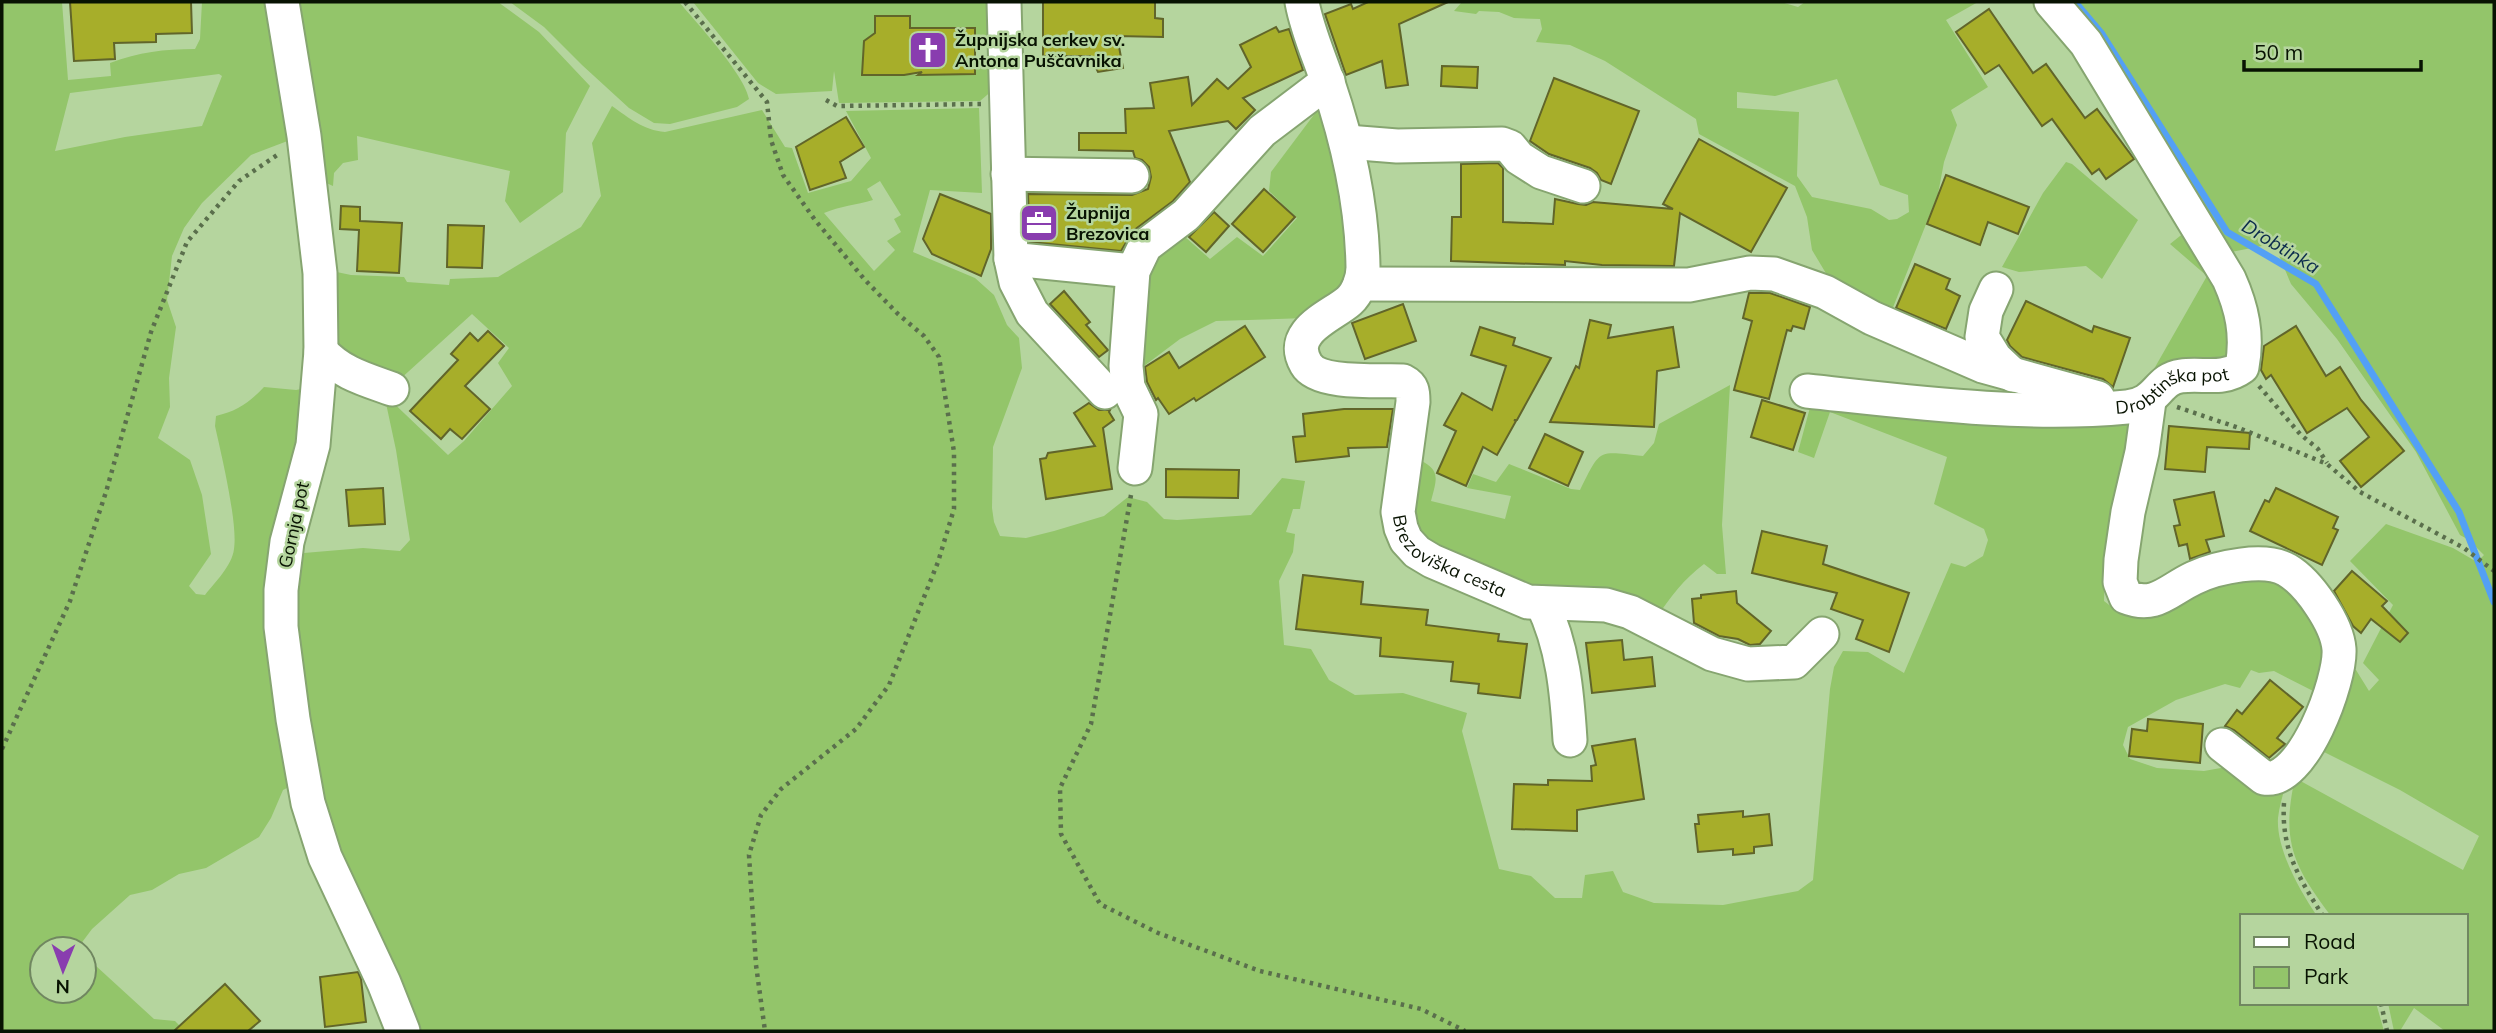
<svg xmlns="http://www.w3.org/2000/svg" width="2496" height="1033" font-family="Mulish,sans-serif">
<rect width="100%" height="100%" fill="#b5d59e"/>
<g fill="#93c56a" fill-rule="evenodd">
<path d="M2,2H62L68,80L111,76L110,63C139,52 164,49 195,49L200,39L202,2H277L298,137L251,155L202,203L184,228L172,256L167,300L176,327L169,378L170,407L158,438L190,460L202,495L211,554L189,586L196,594L205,595C215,582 232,566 234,549C238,523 221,453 215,426L216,416C237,411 249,403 264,387L296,390L306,388L284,534L297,783L283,790L271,818L259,837L206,868L179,874L152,890L130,895L92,929L77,949H42V991H84V955L154,1019L175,1021L185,1031H2ZM219,74L222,76L202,126L125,137L55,151L70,93Z"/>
<polygon points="289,2 498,2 539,32 590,86 566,133 563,192 520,223 505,201 510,171 357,136 358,160 343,163 334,173 333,186 324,182"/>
<path d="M510,2H679C696,22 745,75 749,99L737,107L670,124L654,123L629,108L582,65L544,27Z"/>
<polygon points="693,2 990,2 993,43 975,43 975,28 910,28 910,16 875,16 875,33 864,41 862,66 875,75 974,74 974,58 993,57 994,89 980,101 839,103 834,71 832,91 776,94 758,83"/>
<path d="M1462,2H1781L1798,7L1805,2H1978L1946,20L1988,87L1951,110L1957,125L1944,162L1938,194L1888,320L1827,275L1812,250L1807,217L1795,186L1699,134L1696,119L1605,61L1570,45L1536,42L1542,29L1540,19L1514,18L1499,12L1479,11L1476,14L1454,11ZM1837,79L1880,185L1908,195L1909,212L1897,219L1889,220L1871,209L1812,197L1797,176L1799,112L1737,108V92L1775,96Z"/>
<path d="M2064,2H2494V1031H2445L2414,1008L2400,1031H2394L2388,1003H2466V916H2331C2293,866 2281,841 2295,778L2463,870L2479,836L2400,790L2314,747L2345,669L2356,670L2369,691L2379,680L2363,663L2393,605L2350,561L2386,524L2453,548L2477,562L2484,555L2469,540L2460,535L2416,452L2337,339L2291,284L2275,246L2267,245L2226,253Z"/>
<path d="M612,106C629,118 643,130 665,132L762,110L785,147L792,148L808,193L851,181L871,158L846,111L979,108L982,193L930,190L913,252L975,278L994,295L1007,325L1019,338L1022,368L993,447L992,508L994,522L1000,536L1026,538L1054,531L1104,516L1128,497L1147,502L1164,519L1177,520L1251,515L1282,478L1305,481L1300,509H1293L1286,532L1295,534L1293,552L1279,581L1284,645L1311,649L1329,680L1355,695L1403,693L1467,713L1462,731L1499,869L1531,876L1555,898H1582L1585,875L1613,871L1623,892L1654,903L1723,905L1798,891L1813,880L1830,689L1834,667L1843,651L1868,652L1904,673L1951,563L1965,567L1983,556L1988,540L1984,529L1934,504L1947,457L1830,412L1814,458L1798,452L1812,400L2134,421L2105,565L2104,601L2117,611L2135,614L2194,588L2272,569L2333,645L2321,695L2274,671L2259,673L2251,670L2240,688L2225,684L2176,700L2128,727L2123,745L2130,759L2157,768L2204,771L2232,766L2285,785C2283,796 2279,807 2278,818C2276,849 2300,891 2317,916H2242V1003H2376L2384,1031H414L307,771L292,554L363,548L400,551L410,540L396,450L384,394L448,455L464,441L512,386L498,363L509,348L472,314L398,381L340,364L327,270L351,275L404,277L407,282L449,285L450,279L498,277L581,227L601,196L592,143ZM880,181L901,215L894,219L901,232L887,241L895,250L874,271L824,213C840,206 856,205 873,200L867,189Z"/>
<polygon points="1319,108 1324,109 1352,239 1346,286 1306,318 1216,321 1180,339 1144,366 1131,369 1138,288 1155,247 1184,236 1210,259 1237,237 1263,256 1297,218 1269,191 1271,172"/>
<polygon points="2066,162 2072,164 2138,220 2102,279 2086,266 2019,272 2002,267 2043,193"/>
<polygon points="2185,232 2217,273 2231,363 2154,369 2207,276 2170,244"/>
<path d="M1730,385L1722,525L1726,574H1717L1704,564C1684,579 1671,596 1657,617L1560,598L1422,546L1407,485L1413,456C1439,470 1439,472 1431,501L1505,519L1511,496L1467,488L1473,474L1496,482L1509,464L1571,489L1580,490C1601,448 1597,451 1643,456L1654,443L1659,424Z"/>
</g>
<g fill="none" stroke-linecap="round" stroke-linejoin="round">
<polyline stroke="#53a0f5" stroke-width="7" points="2075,2 2102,34 2227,232 2316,284 2459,512 2494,602"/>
</g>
<g fill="#a7ae2a" stroke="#61652a" stroke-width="2">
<polygon points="70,2 191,2 192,33 156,34 156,42 114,43 115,59 74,61"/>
<polygon points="1043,2 1155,2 1155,18 1163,19 1163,37 1117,36 1123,68 1098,72 1090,56 1043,56"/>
<polygon points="1368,2 1448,2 1399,24 1408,85 1386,88 1382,61 1346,75 1325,14 1351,4 1353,9"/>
<polygon points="1989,9 2033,73 2046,64 2085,118 2097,109 2134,159 2106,179 2099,169 2092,174 2052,119 2042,126 1999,65 1985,74 1956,32"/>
<polygon points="875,16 910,16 910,28 975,28 975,74 918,75 922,72 904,75 862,75 864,41 875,33"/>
<polygon points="1276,27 1279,32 1289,29 1303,70 1243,98 1255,110 1236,129 1228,121 1169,131 1190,182 1173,201 1133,231 1121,251 1030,242 1028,194 1132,195 1148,189 1151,177 1149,167 1142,160 1135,158 1133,151 1079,150 1079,133 1126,133 1125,109 1154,108 1150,83 1188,77 1192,105 1217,79 1228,89 1251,67 1240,45"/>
<polygon points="1442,66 1478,67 1477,88 1441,86"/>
<polygon points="1554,78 1639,111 1611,184 1601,180 1597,173 1590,168 1549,154 1530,141"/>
<polygon points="846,117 864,147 840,162 846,178 810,190 796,147"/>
<polygon points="1699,139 1787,188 1751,252 1680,213 1674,266 1602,265 1565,261 1565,265 1451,261 1452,217 1461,217 1461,164 1498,163 1503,168 1503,222 1553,224 1555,199 1578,204 1586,205 1593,202 1673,209 1663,204"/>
<polygon points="1946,175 2029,207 2018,234 1988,222 1980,245 1927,224"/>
<polygon points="1264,189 1295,217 1263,252 1232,224"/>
<polygon points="940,194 991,214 991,249 981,276 932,254 923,239"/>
<polygon points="341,206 360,207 360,221 402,223 399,273 357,271 359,230 340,229"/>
<polygon points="1214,212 1229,226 1206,252 1189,237"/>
<polygon points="448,225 484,226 482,268 447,267"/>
<polygon points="1915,264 1950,279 1946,289 1960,296 1946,329 1896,308"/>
<polygon points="1064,291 1090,322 1086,325 1108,350 1099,357 1050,304"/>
<polygon points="1749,293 1770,293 1810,307 1804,329 1793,326 1791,331 1787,330 1769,399 1734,390 1752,321 1743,318"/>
<polygon points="2026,301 2092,332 2094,326 2130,338 2113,387 2103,379 2022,357 2010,346 2007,340"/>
<polygon points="1403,304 1416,341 1365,359 1352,323"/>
<polygon points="1590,320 1611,325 1608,338 1673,327 1679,367 1657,371 1654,427 1550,422 1576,366 1579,368"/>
<polygon points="1245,326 1265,357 1196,401 1194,398 1169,414 1158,398 1156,400 1147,382 1145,367 1169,352 1179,368"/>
<polygon points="2296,326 2326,376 2340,367 2361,400 2404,451 2361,487 2340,461 2369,437 2347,408 2307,433 2271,375 2266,379 2261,370 2264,346"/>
<polygon points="1480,327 1515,338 1513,345 1551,358 1517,420 1514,420 1516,421 1497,455 1483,447 1466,486 1437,473 1456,431 1444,425 1462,393 1492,410 1506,366 1471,355"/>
<polygon points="488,331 504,346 465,386 490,409 462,439 450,429 441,439 410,411 458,360 451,354 470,333 478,341"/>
<polygon points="1762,400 1805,413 1793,450 1751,437"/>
<polygon points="1089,403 1099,410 1110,410 1109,412 1114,420 1103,428 1112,489 1046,499 1040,459 1046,458 1048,453 1095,446 1074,413"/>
<polygon points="1344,409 1393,409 1387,447 1348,448 1349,456 1296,462 1293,437 1305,436 1303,414"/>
<polygon points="2169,426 2250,433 2249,449 2207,447 2205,472 2165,469"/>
<polygon points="1545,434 1583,452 1568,486 1529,468"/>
<polygon points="1166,469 1239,470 1238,498 1166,497"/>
<polygon points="383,488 385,524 349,526 346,490"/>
<polygon points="2276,488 2338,517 2333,528 2338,530 2322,565 2250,531 2265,500 2269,502"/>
<polygon points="2214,492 2224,536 2206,540 2210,552 2190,559 2187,544 2179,546 2174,526 2180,525 2174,500"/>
<polygon points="1762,531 1827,546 1823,564 1909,593 1889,652 1856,639 1863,620 1831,609 1837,593 1752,573"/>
<polygon points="2352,571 2387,601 2382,606 2408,633 2400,642 2371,619 2361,633 2353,626 2334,591"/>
<polygon points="1303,575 1363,582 1361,604 1428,610 1426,625 1499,634 1498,641 1527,644 1520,698 1478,693 1479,684 1451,681 1453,662 1380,656 1381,638 1296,629"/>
<polygon points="1736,591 1737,603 1771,631 1760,644 1750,645 1738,639 1719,636 1694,623 1692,599 1701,598 1701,595"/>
<polygon points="1622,640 1624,660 1652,657 1655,686 1592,693 1586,643"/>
<polygon points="2270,680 2303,707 2277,738 2285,744 2269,758 2234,730 2225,726 2237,710 2242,714"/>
<polygon points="2148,719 2203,724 2200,763 2129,756 2132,729 2147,731"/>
<polygon points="1635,739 1644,799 1577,810 1577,831 1512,829 1514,784 1548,785 1548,780 1592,781 1591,766 1596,765 1592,746"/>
<polygon points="1743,811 1743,817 1769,814 1772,845 1754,847 1754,853 1733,855 1733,849 1698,852 1695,824 1699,824 1698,815"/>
<polygon points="358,972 361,979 366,1022 325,1027 320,977"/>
<polygon points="225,984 260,1021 248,1031 174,1031"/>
</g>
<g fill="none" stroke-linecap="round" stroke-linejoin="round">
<g stroke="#86a570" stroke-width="37">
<g id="minor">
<polyline points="282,2 304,136 320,273 321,351 313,445 287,542 281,590 281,627 293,719 308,803 325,857 384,983 403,1031"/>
<polyline points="1004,2 1011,259 1016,282 1032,313 1105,392"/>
<path id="s1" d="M1302,2C1307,30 1319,56 1328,83C1348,142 1362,205 1363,267C1363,278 1358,293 1349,301C1332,316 1287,331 1306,364C1318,385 1380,380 1403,381C1413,386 1413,392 1413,402L1398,512L1401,528L1406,540L1417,552L1432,561L1528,602L1606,605L1630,612L1712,654L1748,664L1794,662L1822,634"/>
<polyline points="1347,142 1397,146 1502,144 1510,147 1519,158 1541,172 1583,186"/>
<polyline points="1008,174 1132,176"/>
<polyline points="1011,259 1133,271"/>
<polyline points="1360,284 1689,285 1750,273 1774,274 1825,292 1872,318 1983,366 2098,398"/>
<polyline points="1996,289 1986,311 1982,337 1995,358 2013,375"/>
<path d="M321,351C341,373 364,379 392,389"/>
<path id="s2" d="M1807,391C1911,402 2023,417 2127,407C2158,404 2157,379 2181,376C2203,373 2223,381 2242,367C2248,335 2242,308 2229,279L2086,43L2051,2"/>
<path d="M2149,401L2142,452L2128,512L2121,560L2120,582L2126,597C2156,609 2168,590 2194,578C2217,567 2265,557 2287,570C2309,583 2337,624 2339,649C2341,680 2303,785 2264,778L2222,745"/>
<polyline points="1135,468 1141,414 1128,387 1126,366 1133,271 1145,246 1186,215 1262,131 1328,81"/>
<path d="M1542,603C1563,646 1567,692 1570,740"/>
</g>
</g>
<g stroke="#5a6f4c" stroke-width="4.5" stroke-dasharray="3.5 5" stroke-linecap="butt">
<polyline points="685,2 767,102 771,140 783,175 815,220 865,280 898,314 924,336 939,357 954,452 954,509 938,562 889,685 856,729 781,789 761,815 749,855 756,965 765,1031"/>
<polyline points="826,100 837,106 981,104"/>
<polyline points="2259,386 2300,434 2318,449 2327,463"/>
<polyline points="2177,407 2239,428 2327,464 2360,492 2464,548 2494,571"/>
<polyline points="1131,495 1091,724 1060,788 1061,834 1100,904 1158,933 1260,971 1421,1009 1465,1031"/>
<polyline points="2,749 70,601 106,492 151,332 187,242 239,181 280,153"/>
<path d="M2284,803C2281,850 2299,878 2323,916"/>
<polyline points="2381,1003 2387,1031"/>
</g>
<use href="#minor" stroke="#fff" stroke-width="33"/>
</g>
<defs>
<g id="church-square" transform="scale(2.0125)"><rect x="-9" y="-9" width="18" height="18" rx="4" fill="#893daf" stroke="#b5d59e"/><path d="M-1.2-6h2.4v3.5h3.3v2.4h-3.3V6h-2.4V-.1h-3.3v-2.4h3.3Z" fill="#fff"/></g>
<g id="office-square" transform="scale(2.0125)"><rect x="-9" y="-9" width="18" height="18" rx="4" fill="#893daf" stroke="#b5d59e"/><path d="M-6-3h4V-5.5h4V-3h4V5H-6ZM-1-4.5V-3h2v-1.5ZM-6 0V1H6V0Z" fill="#fff"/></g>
</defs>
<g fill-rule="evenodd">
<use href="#church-square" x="928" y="50"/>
<use href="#office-square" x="1039" y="223"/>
</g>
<g text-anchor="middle" stroke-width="5" stroke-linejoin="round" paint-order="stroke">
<g font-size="18" font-weight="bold" fill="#081302" stroke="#b5d59e" text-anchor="start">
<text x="955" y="46">Župnijska cerkev sv.<tspan x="955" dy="21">Antona Puščavnika</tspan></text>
<text x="1066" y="219">Župnija<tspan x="1066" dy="21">Brezovica</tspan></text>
</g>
<g font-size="18" fill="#081302" stroke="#b5d59e">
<text dy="6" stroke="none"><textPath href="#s2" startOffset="371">Drobtinška pot</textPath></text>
<text transform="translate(294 525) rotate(-78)" y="6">Gornja pot</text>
<text dy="6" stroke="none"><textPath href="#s1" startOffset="707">Brezoviška cesta</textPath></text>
</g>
<g font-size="19" font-style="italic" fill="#0b2b4c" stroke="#b5d59e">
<text transform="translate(2281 246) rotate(31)" y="7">Drobtinka</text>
</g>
</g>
<rect width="2496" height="1033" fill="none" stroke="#081302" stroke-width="7"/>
<rect x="2240" y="914" width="228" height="91" fill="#b5d59e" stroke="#708760" stroke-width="2"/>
<rect x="2254" y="937" width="35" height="10" fill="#ffffff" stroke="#708760" stroke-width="2"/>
<text x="2304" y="949" font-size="21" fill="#081302">Road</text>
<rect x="2254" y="967" width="35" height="21" fill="#93c56a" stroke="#708760" stroke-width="2"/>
<text x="2304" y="984" font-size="21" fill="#081302">Park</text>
<g transform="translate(63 970) rotate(181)"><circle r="33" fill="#b5d59e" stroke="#708760" stroke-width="2"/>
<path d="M0-5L12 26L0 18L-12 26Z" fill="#893daf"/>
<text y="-10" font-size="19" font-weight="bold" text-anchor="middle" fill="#081302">N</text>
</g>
<path d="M2244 60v10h177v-10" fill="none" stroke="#081302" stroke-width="3.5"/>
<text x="2254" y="60" font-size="21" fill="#081302" stroke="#b5d59e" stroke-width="5" paint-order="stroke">50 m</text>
</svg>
